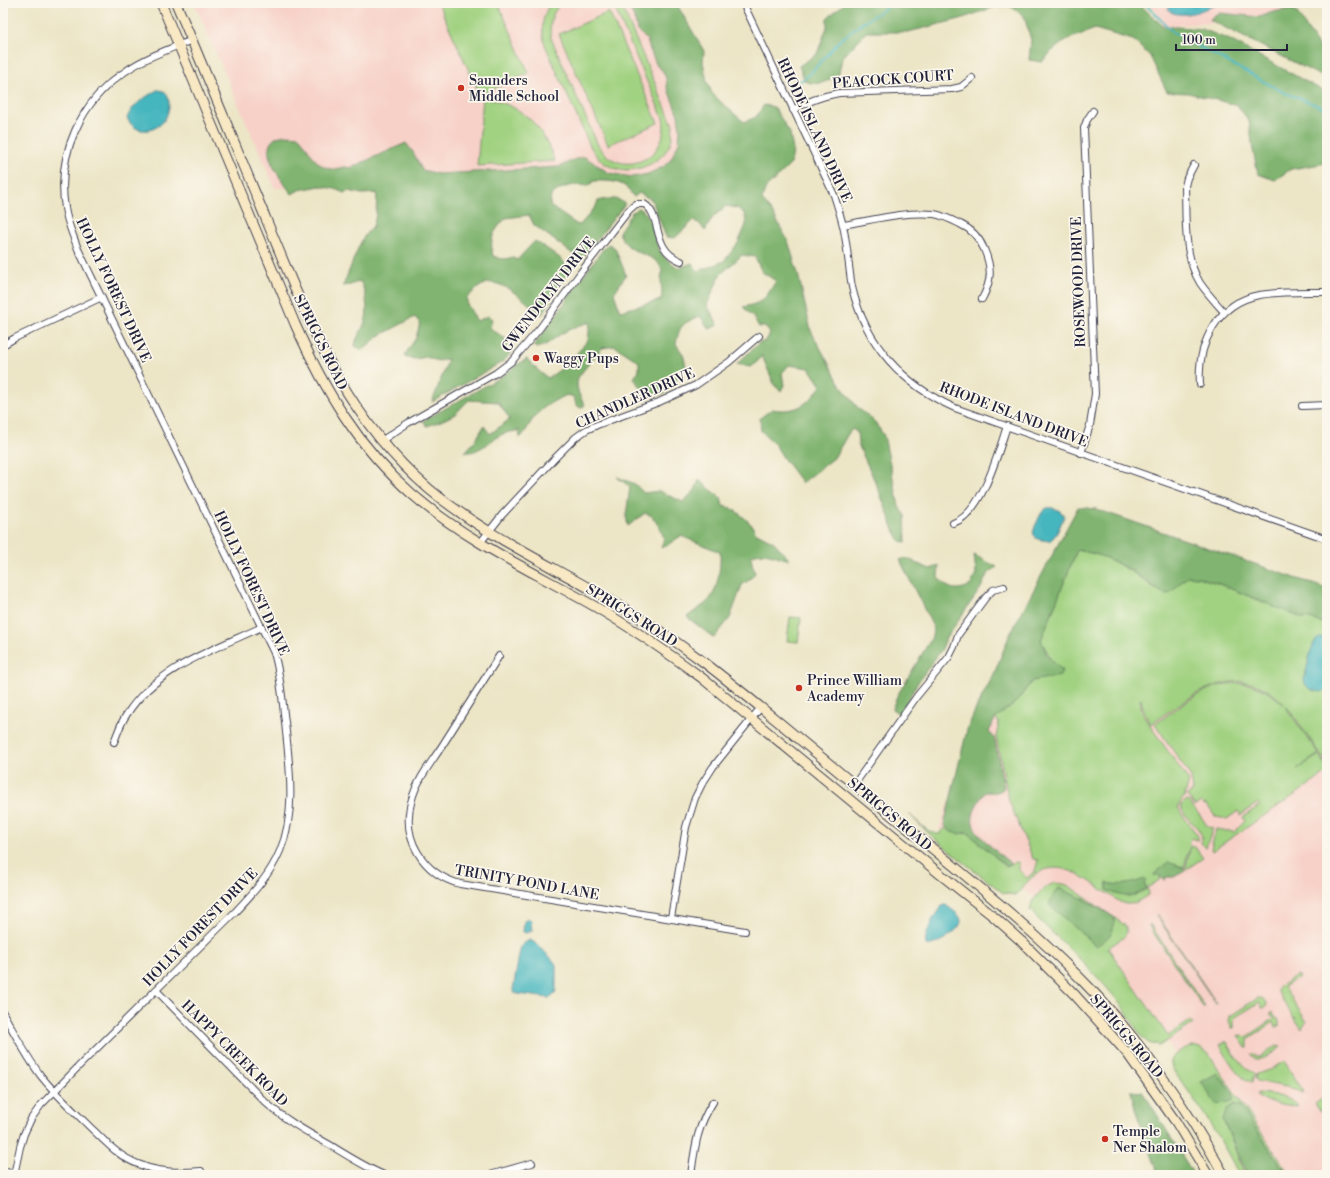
<svg xmlns="http://www.w3.org/2000/svg" width="1330" height="1178" font-family="'Libre Bodoni',serif">
<rect width="100%" height="100%" fill="#fbf7ec"/>
<filter id="ink" filterUnits="userSpaceOnUse"><feTurbulence type="fractalNoise" baseFrequency=".025" numOctaves="2"/><feDisplacementMap in="SourceGraphic" scale="8" xChannelSelector="R" yChannelSelector="G"/><feConvolveMatrix kernelMatrix="1 2 1 2 8 2 1 2 1" color-interpolation-filters="sRGB"/></filter>
<filter id="wash" filterUnits="userSpaceOnUse"><feTurbulence type="fractalNoise" baseFrequency=".012" numOctaves="4" result="noise"/><feDisplacementMap in="SourceGraphic" scale="16" xChannelSelector="R" yChannelSelector="G"/><feGaussianBlur stdDeviation="0.9" result="paint"/><feColorMatrix in="noise" values="0 0 0 0 0 0 0 0 0 0 0 0 0 0 0 0 0 1.4 0 .05"/><feComposite in="paint" operator="in"/></filter>
<g filter="url(#wash)">
<rect width="100%" height="100%" fill="#ece5c6"/>
<g fill="#f7d1c8">
<polygon points="194,3 650,3 731,174 275,188"/>
<polygon points="1151,3 1303,3 1283,18 1163,26"/>
<polygon points="1078,507 1327,597 1327,1175 1246,1175 1197,1085 1156,1027 1044,905 939,828 984,705"/>
</g>
<g fill="#a1d281" stroke="#627a5e">
<polygon points="438,3 498,3 529,73 480,95"/>
<path d="M551,3H562C551,12 549,24 551,38L597,143C618,182 671,160 663,118L617,13L610,3H620L622,7L673,125C672,131 673,138 670,144C660,167 625,178 604,163C597,158 594,152 590,146L545,45C541,30 541,16 551,3Z"/>
<polygon points="609,12 658,123 608,145 559,34"/>
<path d="M483,97C524,107 540,122 555,161L477,166Z"/>
<path d="M1077,550L1104,556L1134,573L1155,589L1171,593L1180,583L1188,576L1198,577L1217,583L1302,618L1310,619L1327,624V764L1291,712L1285,706L1319,754L1297,769L1319,755L1327,767V773L1212,851L1211,849L1216,829L1234,832L1245,821L1243,817L1260,805L1258,803L1241,815L1238,811L1227,819L1216,817L1206,804L1204,805L1201,802L1195,806L1187,795L1193,791L1191,777L1155,724C1189,700 1225,667 1268,692C1274,695 1280,702 1285,705C1239,656 1193,695 1151,724L1144,712L1141,699H1140L1142,712L1149,724L1189,781L1186,792L1184,793L1186,797L1183,798L1178,807L1181,813L1198,836V840L1191,838L1189,846H1190L1184,867L1173,864L1171,868L1159,876L1161,879L1147,888L1144,883L1120,887L1107,885V890L1116,894L1139,893L1147,889L1149,891L1148,895C1143,898 1136,904 1129,904C1122,905 1116,899 1110,895C1088,881 1063,857 1036,874C1029,879 1023,887 1017,894H1014L1015,895L1003,893C972,868 935,842 908,813C916,820 929,835 940,834L941,831L946,828L951,832H967L1006,866L1016,862L1019,863V870L1027,878L1035,871L1038,860L1033,859L1009,801L996,737L999,722L995,719L1017,701L1032,681L1062,670L1050,658L1041,640Z"/>
<polygon points="790,617 801,618 798,642 787,641"/>
<path d="M1185,801H1189C1195,810 1202,817 1208,827L1213,828L1206,848L1201,843C1207,829 1182,820 1181,805Z"/>
<polygon points="1191,846 1195,847 1203,858 1185,870"/>
<path d="M1055,883L1064,884L1069,886L1126,926L1127,932L1124,937L1108,948L1168,1036L1190,1021L1193,1024L1159,1046L1158,1044C1155,1044 1152,1045 1149,1043C1139,1038 1131,1018 1124,1009C1099,975 1067,947 1037,918L1033,911H1030C1032,898 1042,887 1055,883Z"/>
<polygon points="1156,915 1157,915 1217,1004 1216,1004"/>
<polygon points="1150,924 1205,1007 1203,1007 1149,926"/>
<polygon points="1297,975 1299,977 1284,987 1307,1022 1303,1026 1302,1029 1295,1019 1296,1018 1293,1017 1277,991 1278,988"/>
<path d="M1258,998C1263,998 1265,999 1267,1003L1266,1007L1262,1008L1260,1002L1236,1017L1234,1019V1028H1232L1229,1021L1230,1016Z"/>
<polygon points="1272,1012 1279,1020 1279,1026 1276,1028 1274,1022 1248,1039 1248,1048 1246,1048 1238,1035 1247,1037 1275,1018 1270,1014"/>
<path d="M1224,1042H1227C1232,1051 1237,1059 1244,1066C1247,1070 1251,1070 1254,1074L1252,1082C1238,1079 1227,1057 1220,1045Z"/>
<path d="M1193,1046L1201,1048L1208,1053L1290,1175H1287L1240,1105L1223,1119L1245,1175H1239C1224,1144 1204,1113 1184,1085C1179,1078 1170,1069 1171,1061C1173,1053 1186,1047 1193,1046Z"/>
<path d="M1277,1046L1281,1047C1272,1053 1261,1065 1251,1056L1252,1054L1260,1057Z"/>
<polygon points="1284,1061 1304,1092 1303,1093 1295,1089 1257,1081 1255,1078 1256,1074 1270,1070"/>
<path d="M1257,1093C1268,1093 1292,1097 1298,1106L1296,1107L1265,1101L1258,1097Z"/>
<polygon points="1323,1098 1327,1104 1327,1121 1315,1104"/>
</g>
<g fill="#80b46f" stroke="#516b55">
<path d="M627,3H676L704,51L703,62L707,82L712,93L723,104L744,122L756,117L764,105L774,107L790,133L793,150L791,164L765,189L762,200L772,212L788,241L798,274L811,331L841,386L858,408L875,422L884,436L899,506L905,515L906,542L900,541L894,530L878,488L858,444L857,432L852,429L848,434L834,458L802,483L784,459L774,443L761,431L760,418L772,409C797,413 807,405 821,386L809,368L789,365L782,373L784,385L781,391L775,386L762,356L757,362L750,367L737,364L759,343L766,341L770,333L765,327H759L754,318L743,307C763,303 765,299 776,281L762,272L755,257L742,255L720,275L707,305L718,325L709,329L700,316C682,324 680,324 676,344L683,354L686,366L667,392L640,401L645,391L639,386L634,378L639,370V362L615,346L602,348C598,353 579,375 578,378C575,387 580,398 585,405L581,408L576,405L574,397L567,395C555,400 542,407 534,418C528,425 527,431 520,438L519,430C514,432 507,432 503,434C491,439 479,454 465,452L475,441L484,426L490,434L510,419L498,402L469,400C464,404 459,411 455,414C446,419 437,423 427,426L423,421L501,377L520,363L527,359L540,372L548,378L567,365L588,340L590,322C581,325 566,330 558,336C549,342 548,345 536,348L534,346L595,260L603,249L609,244L615,248L626,275L614,293L620,311L661,300C663,293 661,287 661,281C661,278 662,274 662,271C658,251 627,258 619,232L632,212L639,208C654,216 652,235 659,249C663,258 671,263 679,268L692,263L696,269L699,271L724,261L738,243L746,225L745,214L737,208L726,206L713,217L705,231L699,223L693,221L675,238L666,237L652,200L639,193L634,197C630,193 628,189 626,187C617,180 604,181 594,181L588,186C572,184 565,185 551,195L550,206L576,224L580,225L596,206L598,201C607,199 617,196 625,204L581,260L534,225L529,215L506,218C494,231 489,237 493,256L502,259L513,258L517,260L535,241C548,250 563,257 570,271L542,315C528,304 505,280 487,283C480,285 472,293 467,298V304L477,321L488,316L492,319L490,328L513,344L512,351L504,361L432,402L444,371L448,359L438,361L426,357L415,359L405,357L406,353L416,338L420,323L415,317L379,336L362,350L355,346C356,337 362,331 365,322C369,312 366,290 360,281L350,285L343,286L359,246L365,235L373,226L376,215L377,193L362,194L349,191L344,193L335,189L320,186L299,190L292,194C283,182 258,152 274,139C280,134 291,135 298,136C310,147 313,166 331,169C338,170 343,165 350,168L406,143L413,152L422,170L439,174L559,167C566,164 577,157 585,157L609,173L632,177L648,174L663,167L671,159L679,142L680,129L678,115L667,87L666,78L662,70L657,66L650,50L647,40L637,30L634,17Z"/>
<path d="M845,3H1138L1163,26L1202,29L1230,40L1327,93V163L1291,169L1275,180L1258,174L1253,150L1249,121L1237,105L1188,93L1167,92L1150,56L1133,40L1095,29L1066,40L1052,51L1042,62L1029,60L1031,40L1024,16L1010,6L995,7L960,19L908,32H866L842,58L839,73C827,82 819,87 805,81L799,66L817,54L827,27V18Z"/>
<polygon points="1291,9 1296,11 1322,52 1327,55 1327,79 1210,20 1213,16 1219,13 1260,17 1273,12"/>
<path d="M617,477L635,484L644,493L659,491L683,502L695,490L699,480L721,498L723,506L731,508L740,514L752,525L755,532L774,542L790,560C777,557 763,549 751,556L752,563L755,573L749,580L742,585L730,618L714,638L687,617C694,611 704,606 710,599C718,589 721,565 720,552L681,536C674,540 669,545 661,548L664,538L660,528L652,516L645,513L628,526L626,516L630,487Z"/>
<path d="M1078,507L1096,509L1327,589V624L1310,619L1302,618L1217,583L1198,577L1188,576L1180,583L1171,593L1165,594C1156,590 1150,584 1142,578C1122,564 1102,554 1077,550L1041,640L1047,655L1062,670L1060,676L1032,681L1017,701L995,719L989,732L994,737L1004,788C998,794 993,792 985,792C979,800 969,816 974,826C978,837 1002,856 1011,864L1006,866L967,832C956,836 952,833 944,825L967,730L977,706L994,674L1009,636Z"/>
<path d="M974,555L997,567L990,572L986,577L981,588L946,638L942,649L920,679L899,714L892,709L897,696L931,639L934,629L900,560C908,556 912,561 918,564C922,566 926,567 930,569L939,566L938,577C948,590 956,592 971,585L976,573Z"/>
<polygon points="1168,862 1184,868 1185,871 1174,877 1166,877 1165,881 1158,874 1155,876 1154,874"/>
<path d="M1144,879L1146,881L1144,883L1147,889C1142,890 1139,893 1135,895C1126,898 1115,894 1107,890V883C1120,886 1132,884 1144,879Z"/>
<path d="M1059,888L1084,899L1114,917C1116,932 1108,939 1096,946L1049,905L1052,897Z"/>
<polygon points="1217,1073 1233,1093 1234,1100 1227,1103 1216,1104 1201,1082"/>
<polygon points="1131,1091 1142,1092 1148,1100 1194,1175 1157,1175 1156,1167 1135,1109"/>
<polygon points="1235,1104 1240,1105 1287,1175 1247,1175 1223,1119 1227,1109"/>
</g>
<g fill="#45b5be" stroke="#346c7c">
<path d="M1172,3H1218C1211,6 1204,10 1197,12C1190,14 1172,17 1168,9Z"/>
<path d="M157,90C171,89 171,107 166,117C158,133 135,136 127,118C133,104 144,98 157,90Z"/>
<path d="M1047,508C1054,507 1061,510 1064,516C1061,523 1058,534 1052,539C1050,541 1046,541 1043,540C1029,539 1033,530 1038,520C1040,515 1042,511 1047,508Z"/>
<path d="M1321,637L1327,638V689L1322,692C1313,691 1306,689 1304,680L1311,650L1315,641Z"/>
<path d="M946,905C950,909 961,914 961,921C962,929 935,948 926,945C923,936 935,913 942,906Z"/>
<polygon points="527,918 531,920 532,931 526,933 523,932 524,921"/>
<path d="M529,940C532,941 532,941 535,943C539,946 555,961 556,965V990L555,993L549,998L518,994L513,992V989L520,950L522,945Z"/>
</g>
<g fill="none" stroke-linecap="round" stroke-linejoin="round">
<g stroke="#45b5be" stroke-width="2">
<polyline points="1144,3 1174,33 1283,92 1327,109"/>
<polyline points="793,86 809,75 840,40 862,23 894,3"/>
</g>
</g>
</g>
<g filter="url(#ink)">
<g fill="none" stroke-linecap="round" stroke-linejoin="round">
<g stroke="#403f50" stroke-width="8">
<g id="street">
<path d="M743,3L834,195C838,208 843,222 845,236C848,253 849,270 852,287C865,344 903,385 955,408L1327,539"/>
<path d="M793,110C808,101 822,96 839,93L952,89L961,87L972,78"/>
<path d="M1194,165L1187,178L1185,186C1186,217 1183,255 1200,283C1207,293 1216,303 1224,312"/>
<path d="M843,225C873,220 904,211 934,214C942,215 952,220 960,224C971,229 979,237 984,249C992,268 992,280 982,299"/>
<polyline points="3,345 15,338 102,297"/>
<path d="M1200,384C1197,344 1217,303 1259,295C1281,291 1305,292 1327,292"/>
<polyline points="1302,406 1327,405"/>
<path d="M381,441L408,423L496,373L512,361L540,328L581,272L629,210L636,204H644C663,215 650,249 681,261"/>
<polyline points="1081,453 1090,425 1095,394 1084,128 1087,120 1093,111"/>
<path d="M953,523C982,514 998,453 1007,426"/>
<polyline points="480,543 502,515 556,457 575,438 586,430 597,425 659,402 696,385 729,362 759,336"/>
<path d="M499,656C480,686 461,716 442,746C431,763 417,780 412,799C400,838 423,874 460,884L745,931"/>
<path d="M114,742C118,732 121,722 127,714C156,668 215,649 262,627"/>
<polyline points="854,785 917,696 949,657 954,647 958,635 986,597 993,590 1004,587"/>
<polyline points="671,918 686,827 695,798 702,784 713,767 761,707"/>
<path d="M156,990L265,1102C285,1120 307,1132 330,1145C348,1156 365,1167 384,1175"/>
<path d="M3,1013C15,1034 26,1056 41,1076C56,1095 75,1112 92,1129C106,1142 119,1157 138,1164C158,1173 180,1173 201,1171"/>
<polyline points="3,1172 15,1173"/>
<path d="M14,1175L20,1147L24,1134L31,1119L41,1105L83,1062L235,912C253,893 270,875 280,851C297,811 289,764 285,722C282,699 281,676 274,653L78,249C73,235 67,223 65,208C56,155 81,100 126,71C146,57 170,49 192,40"/>
<polyline points="490,1175 532,1163"/>
<path d="M691,1175C695,1146 697,1127 713,1102"/>
</g>
</g>
<g stroke="#403f50" stroke-width="11">
<g id="secondary">
<path d="M161,3L295,324C324,389 357,446 412,494C466,541 532,571 594,606C632,628 667,652 702,678L940,874L993,916L1021,941L1075,995L1127,1053L1176,1122L1208,1175"/>
<path d="M176,3C207,75 236,147 266,219C308,320 343,416 429,489C478,530 538,559 594,591C632,612 669,636 705,663C766,710 825,761 885,810C951,864 1018,916 1078,976C1134,1032 1186,1106 1224,1175"/>
</g>
</g>
<use href="#street" stroke="#fff" stroke-width="6"/>
<use href="#secondary" stroke="#f8e8c3" stroke-width="9"/>
</g>
</g>
<g fill="#c8321e" stroke="#fbf7ec" stroke-width="1.5">
<circle cx="461" cy="88" r="4"/>
<circle cx="536" cy="358" r="4"/>
<circle cx="799" cy="688" r="4"/>
<circle cx="1105" cy="1139" r="4"/>
</g>
<g text-anchor="middle" stroke-width="3.5" stroke-linejoin="round" paint-order="stroke">
<g font-size="14" fill="#22223b" stroke="#fbf7ec">
<text transform="translate(893 79) rotate(-4)" y="5">PEACOCK COURT</text>
<text transform="translate(815 130) rotate(65)" y="5">RHODE ISLAND DRIVE</text>
<text transform="translate(1078 282) rotate(-92)" y="5">ROSEWOOD DRIVE</text>
<text transform="translate(114 290) rotate(65)" y="5">HOLLY FOREST DRIVE</text>
<text transform="translate(548 294) rotate(-52)" y="5">GWENDOLYN DRIVE</text>
<text transform="translate(321 342) rotate(64)" y="5">SPRIGGS ROAD</text>
<text transform="translate(635 398) rotate(-24)" y="5">CHANDLER DRIVE</text>
<text transform="translate(1014 414) rotate(21)" y="5">RHODE ISLAND DRIVE</text>
<text transform="translate(252 583) rotate(65)" y="5">HOLLY FOREST DRIVE</text>
<text transform="translate(632 615) rotate(32)" y="5">SPRIGGS ROAD</text>
<text transform="translate(890 814) rotate(40)" y="5">SPRIGGS ROAD</text>
<text transform="translate(527 882) rotate(10)" y="5">TRINITY POND LANE</text>
<text transform="translate(200 927) rotate(-46)" y="5">HOLLY FOREST DRIVE</text>
<text transform="translate(1127 1036) rotate(50)" y="5">SPRIGGS ROAD</text>
<text transform="translate(235 1053) rotate(45)" y="5">HAPPY CREEK ROAD</text>
</g>
<g font-size="14" fill="#22223b" stroke="#fbf7ec" text-anchor="start">
<text x="469" y="85">Saunders<tspan x="469" dy="16">Middle School</tspan></text>
<text x="544" y="363">Waggy Pups</text>
<text x="807" y="685">Prince William<tspan x="807" dy="16">Academy</tspan></text>
<text x="1113" y="1136">Temple<tspan x="1113" dy="16">Ner Shalom</tspan></text>
</g>
</g>
<rect width="1330" height="1178" fill="none" stroke="#fbf7ec" stroke-width="16"/>
<path d="M1176 44v6h111v-6" fill="none" stroke="#22223b" stroke-width="2"/>
<text x="1182" y="44" font-size="12" fill="#22223b" stroke="#fbf7ec" stroke-width="3" paint-order="stroke">100 m</text>
</svg>
